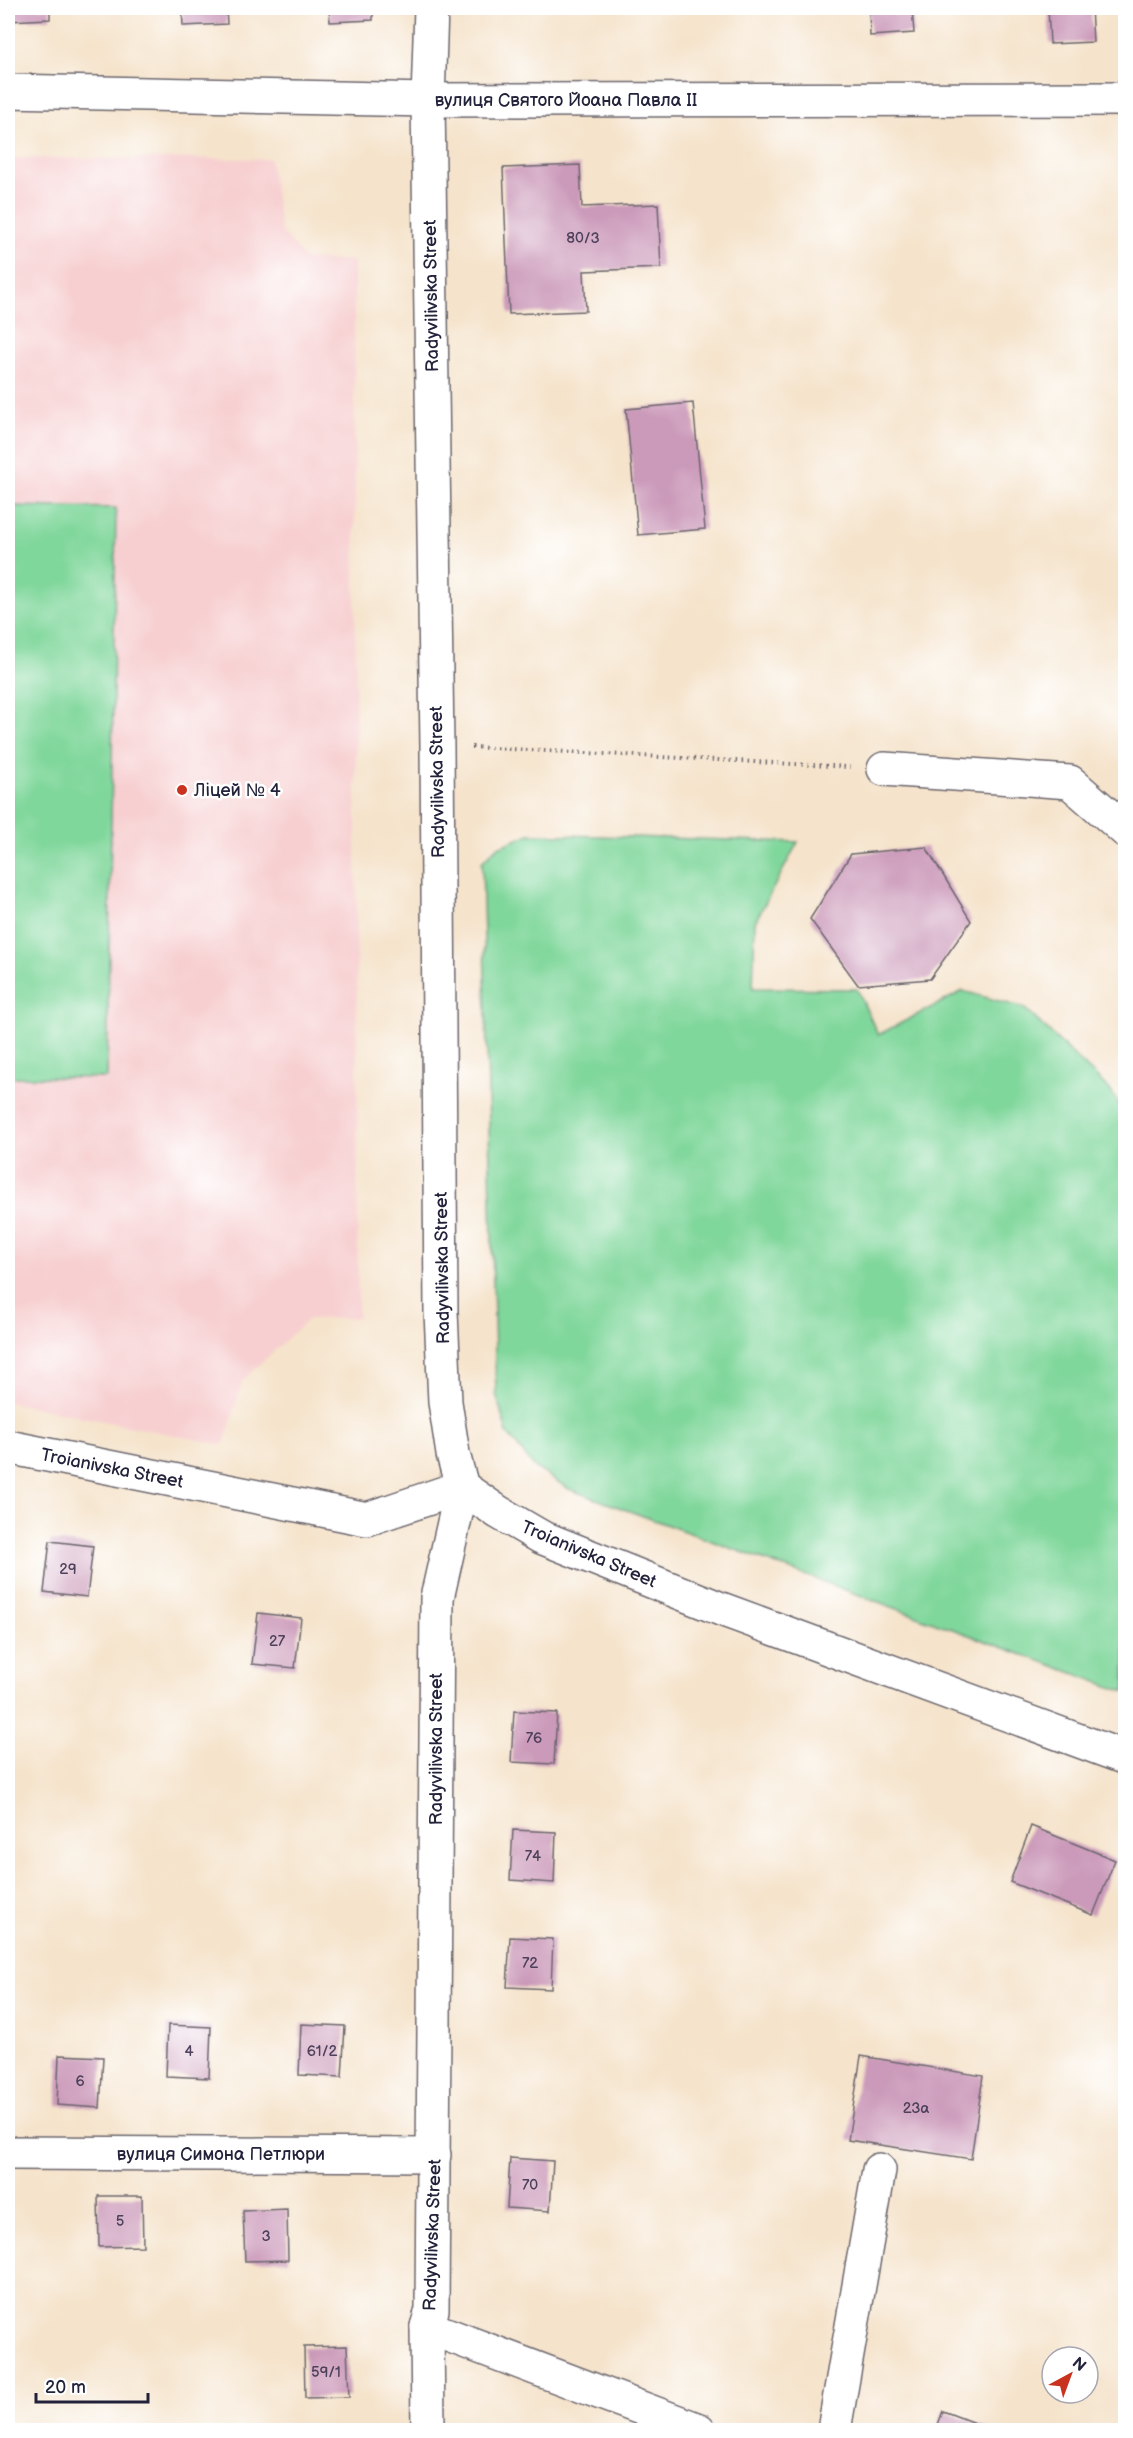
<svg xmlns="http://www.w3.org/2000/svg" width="1133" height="2438" font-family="'Balsamiq Sans',sans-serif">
<rect width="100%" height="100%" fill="#fff"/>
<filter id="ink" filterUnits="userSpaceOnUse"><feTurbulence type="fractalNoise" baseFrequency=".0167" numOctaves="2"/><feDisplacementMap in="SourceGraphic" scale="12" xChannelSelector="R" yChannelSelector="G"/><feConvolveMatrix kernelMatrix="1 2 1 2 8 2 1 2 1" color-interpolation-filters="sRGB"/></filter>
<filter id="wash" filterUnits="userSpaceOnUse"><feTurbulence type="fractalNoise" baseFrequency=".008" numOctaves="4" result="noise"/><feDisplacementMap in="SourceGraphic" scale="24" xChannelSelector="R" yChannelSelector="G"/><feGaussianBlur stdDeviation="1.35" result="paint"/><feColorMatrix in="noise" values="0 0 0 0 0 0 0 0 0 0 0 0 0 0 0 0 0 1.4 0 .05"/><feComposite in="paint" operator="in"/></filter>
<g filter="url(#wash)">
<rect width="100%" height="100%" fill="#f5e3cb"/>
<polygon fill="#f7cfd0" points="8,158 270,159 281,231 305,259 354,261 358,1318 308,1319 243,1380 224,1445 8,1402"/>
<g fill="#80d79b" stroke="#517c6b" stroke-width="1.5">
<polygon points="8,506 116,508 107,1078 8,1077"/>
<polygon points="530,834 798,842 755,922 753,988 857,989 878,1035 963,991 1024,1008 1110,1090 1126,1115 1125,1692 569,1489 534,1467 507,1433 496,1394 482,862 496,848"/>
</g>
<g id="blocks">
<g fill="#cb99b9">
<polygon points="8,8 50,8 50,19 8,21"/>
<polygon points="182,8 226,8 227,24 183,26"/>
<polygon points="329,8 373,8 373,20 330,22"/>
<polygon points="723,8 767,8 767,10 723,12"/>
<polygon points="869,8 912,8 914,33 870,36"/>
<polygon points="1048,8 1091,8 1093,42 1050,44"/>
<polygon points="580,165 582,207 658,204 661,268 584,271 586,311 509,314 503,168"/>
<polygon points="693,403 705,529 638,535 626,409"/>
<polygon points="926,847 971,921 930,979 858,985 810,919 851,854"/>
<polygon points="50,1541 93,1546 87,1597 44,1592"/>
<polygon points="258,1613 301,1618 295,1668 252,1664"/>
<polygon points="514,1711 557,1713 554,1764 511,1762"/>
<polygon points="1031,1826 1115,1860 1093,1915 1010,1882"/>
<polygon points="513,1830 556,1832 554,1883 510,1880"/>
<polygon points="510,1937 553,1939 551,1989 507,1987"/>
<polygon points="301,2024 345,2026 342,2077 299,2075"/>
<polygon points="168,2025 211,2027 209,2078 166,2076"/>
<polygon points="59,2055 103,2057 100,2108 57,2105"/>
<polygon points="861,2056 983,2076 971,2159 848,2140"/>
<polygon points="510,2158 553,2161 550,2211 507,2208"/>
<polygon points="98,2196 142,2196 143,2246 99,2247"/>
<polygon points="287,2209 288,2260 245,2261 243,2211"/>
<polygon points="347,2346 349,2397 305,2398 304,2347"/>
<polygon points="943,2411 993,2430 936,2430"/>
</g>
</g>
</g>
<g filter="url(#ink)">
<use href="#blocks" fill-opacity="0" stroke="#6c666d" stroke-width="1.5"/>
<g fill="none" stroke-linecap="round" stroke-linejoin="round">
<g stroke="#6c666d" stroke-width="36">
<g id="minor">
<polyline points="8,91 428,100 1126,99"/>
<polyline points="884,769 1070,782 1126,831"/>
<polyline points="8,1447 367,1519 462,1487"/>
<polyline points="462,1487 498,1512 541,1537 721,1609 1126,1758"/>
<polyline points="8,2153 434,2155"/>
<polyline points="427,2327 699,2430"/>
<polyline points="428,2430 427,2327 432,2310 437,1598 462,1487 453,1454 445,1402 441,1312 437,746 428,100 431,8"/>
<polyline points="834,2430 879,2170"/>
</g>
</g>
<polyline stroke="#6c666d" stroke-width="4" stroke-dasharray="1.5 4.5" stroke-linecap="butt" points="472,747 850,767"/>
<use href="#minor" stroke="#fff" stroke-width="33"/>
</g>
</g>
<circle fill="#c8321e" stroke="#fff" stroke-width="2" cx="182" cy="790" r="6"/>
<g text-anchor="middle" stroke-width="5" stroke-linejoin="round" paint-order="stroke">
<g font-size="15" fill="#4c405a">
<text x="583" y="243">80/3</text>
<text x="68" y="1574">29</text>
<text x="277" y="1646">27</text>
<text x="534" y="1743">76</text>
<text x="533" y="1861">74</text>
<text x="530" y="1968">72</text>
<text x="189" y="2056">4</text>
<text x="322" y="2056">61/2</text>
<text x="80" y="2086">6</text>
<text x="916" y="2113">23а</text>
<text x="530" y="2190">70</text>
<text x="120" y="2226">5</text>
<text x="266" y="2241">3</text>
<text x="326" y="2377">59/1</text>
</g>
<g font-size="18" fill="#22223b" stroke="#fff">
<text x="566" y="106">вулиця Святого Йоана Павла II</text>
<text transform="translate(431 296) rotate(-91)" y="6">Radyvilivska Street</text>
<text transform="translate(437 782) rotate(-91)" y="6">Radyvilivska Street</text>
<text transform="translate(442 1268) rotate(-91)" y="6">Radyvilivska Street</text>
<text transform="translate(112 1468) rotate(11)" y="6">Troianivska Street</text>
<text transform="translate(589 1554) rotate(23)" y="6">Troianivska Street</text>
<text transform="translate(436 1749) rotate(-90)" y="6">Radyvilivska Street</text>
<text x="221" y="2160">вулиця Симона Петлюри</text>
<text transform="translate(432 2235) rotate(-88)" y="6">Radyvilivska Street</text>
</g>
<g font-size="18" fill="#22223b" stroke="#fff" text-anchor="start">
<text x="194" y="796">Ліцей № 4</text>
</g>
</g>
<rect width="1133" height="2438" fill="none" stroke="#fff" stroke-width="30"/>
<g transform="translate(1070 2375) rotate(41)"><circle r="28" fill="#ffffff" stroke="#a7a7b1" stroke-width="1.5"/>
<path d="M0-4.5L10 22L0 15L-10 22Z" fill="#c8321e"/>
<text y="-9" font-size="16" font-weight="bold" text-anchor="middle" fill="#22223b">N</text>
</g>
<path d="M36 2393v9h112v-9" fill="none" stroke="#22223b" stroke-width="3"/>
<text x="45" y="2393" font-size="18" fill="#22223b" stroke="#ffffff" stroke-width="4.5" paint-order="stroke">20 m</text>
</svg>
